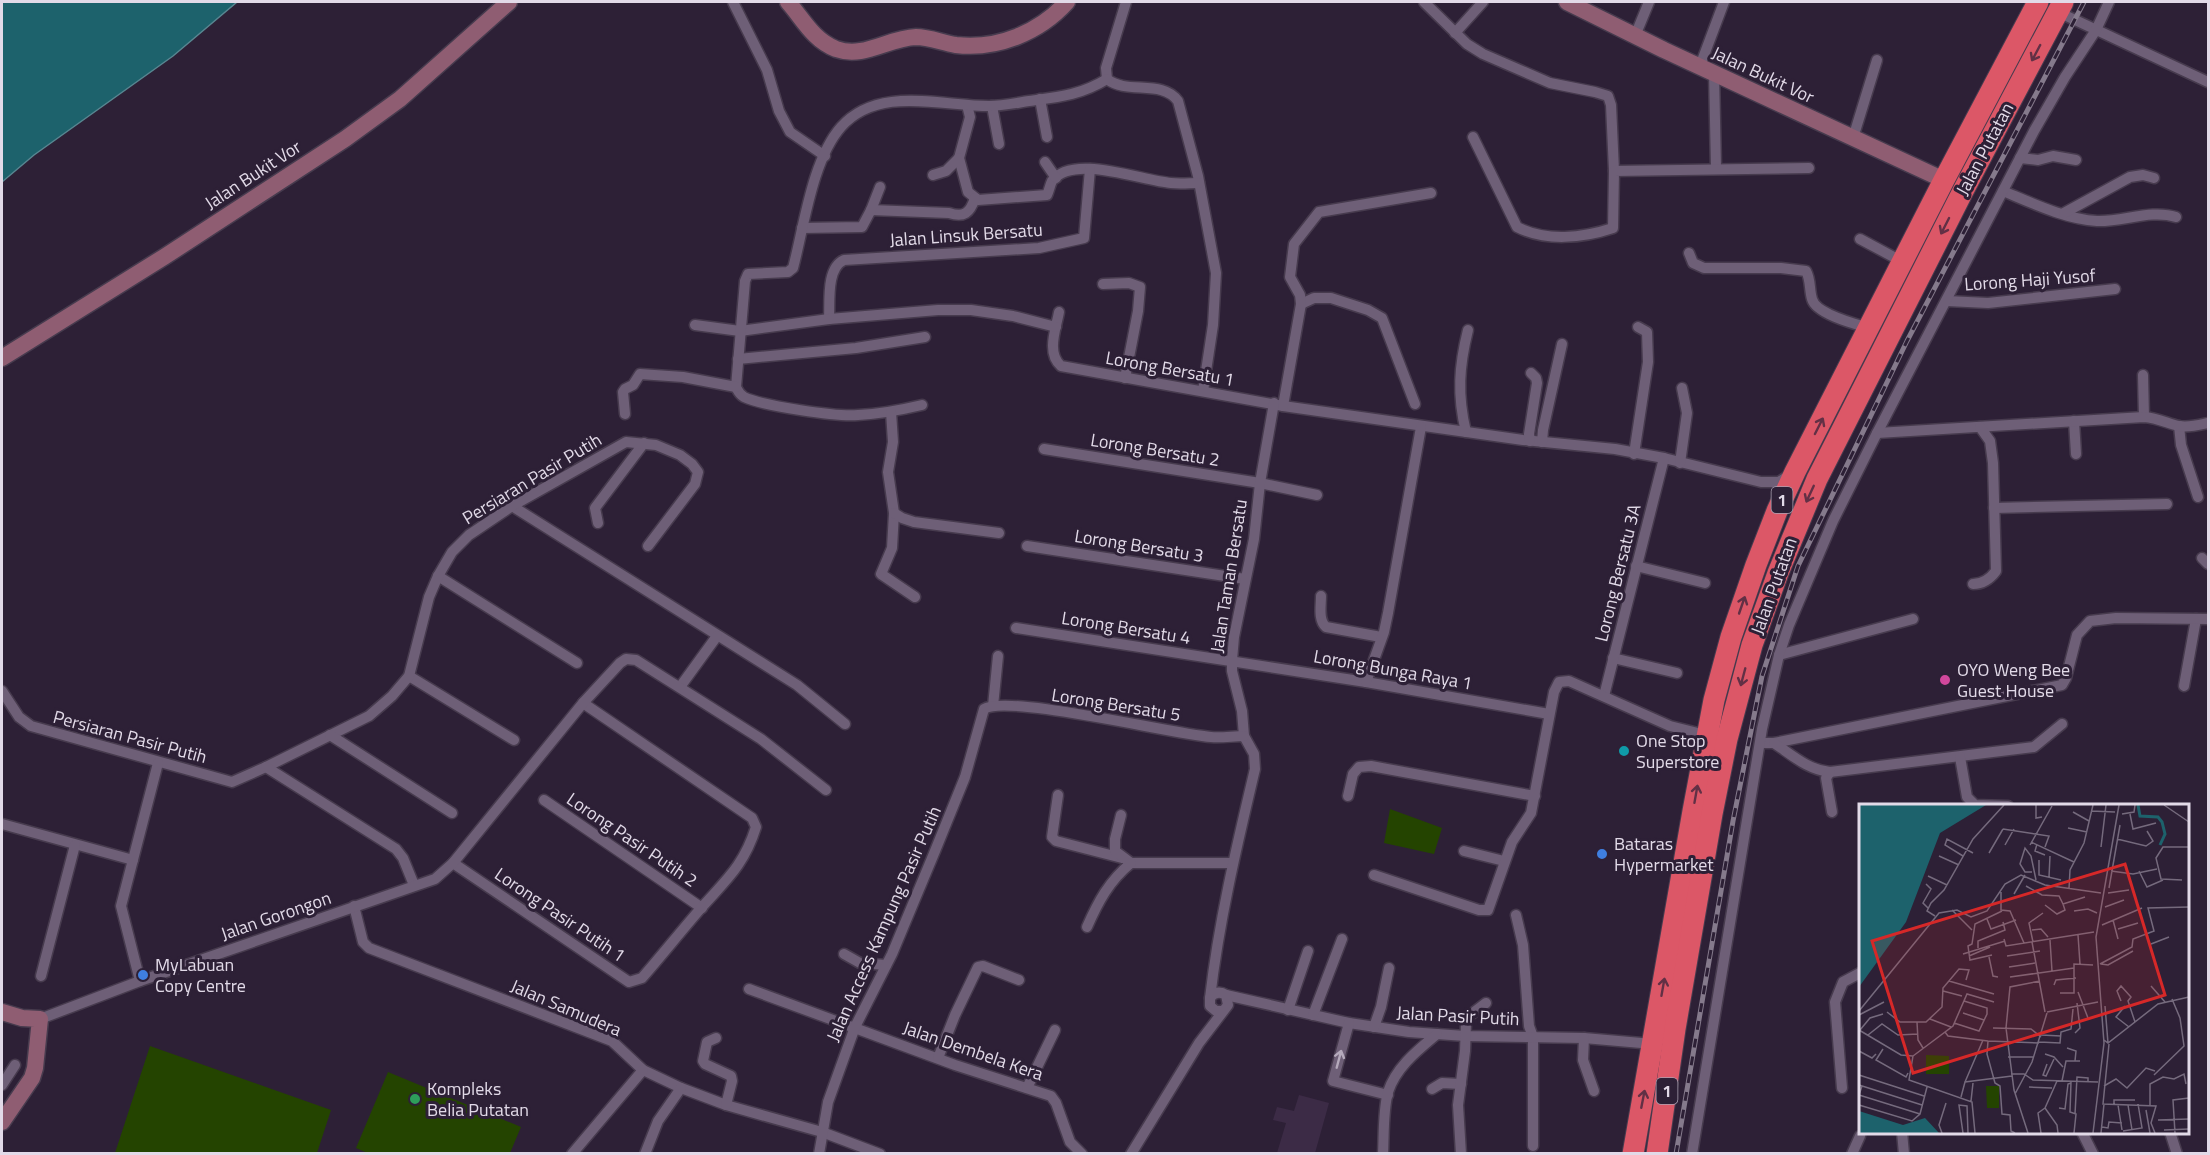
<svg xmlns="http://www.w3.org/2000/svg" width="2210" height="1155" font-family="'Titillium Web',sans-serif">
<rect width="100%" height="100%" fill="#2d2036"/>
<polygon fill="#3c2b46" points="1299,1095 1329,1103 1315,1153 1277,1153 1286,1123 1273,1120 1277,1107 1294,1111"/>
<g fill="#244400">
<polygon points="1390,809 1442,828 1434,854 1384,843"/>
<polygon points="150,1046 331,1110 317,1153 115,1153"/>
<polygon points="388,1072 521,1127 510,1153 370,1154 356,1148"/>
</g>
<polygon fill="#1d626c" stroke="#588691" stroke-width="1.5" points="2,2 237,2 173,56 34,155 2,182"/>
<g fill="none" stroke-linecap="round" stroke-linejoin="round">
<g stroke="#473b4e" stroke-width="13">
<g id="street">
<polyline points="733,2 767,70 779,111 790,132 825,156"/>
<path d="M1126,2L1106,68L1107,79C1127,95 1162,79 1178,101L1198,176L1216,273L1213,325L1203,391"/>
<polyline points="1424,2 1467,44 1483,54 1550,83 1595,92 1608,96 1611,105 1614,171"/>
<polyline points="2058,12 2208,82"/>
<polyline points="1455,33 1483,2"/>
<polyline points="1635,36 1649,2"/>
<polyline points="1700,66 1724,2"/>
<polyline points="1714,73 1716,168"/>
<polyline points="1040,99 1047,137"/>
<path d="M967,105L970,117L959,158L968,192L978,200L1047,195C1049,191 1050,185 1052,181C1073,153 1142,181 1171,183C1180,184 1190,183 1199,183"/>
<polyline points="992,106 999,144"/>
<path d="M1473,137L1517,227C1546,242 1583,238 1613,228L1614,171L1809,168"/>
<polyline points="1853,138 1877,60"/>
<polyline points="2020,158 2038,160 2053,156 2076,160"/>
<polyline points="1045,162 1056,178"/>
<polyline points="933,175 946,171 959,158"/>
<path d="M2003,191C2032,203 2065,219 2097,221C2123,222 2151,209 2176,217"/>
<path d="M871,210L949,213C964,218 970,213 975,198"/>
<polyline points="2064,213 2130,177 2143,175 2154,178"/>
<polyline points="802,228 862,227 871,210 880,187"/>
<polyline points="1860,239 1903,262"/>
<path d="M1689,253L1693,263L1704,268H1781L1806,271C1811,280 1809,289 1812,299C1816,314 1855,324 1869,328"/>
<polyline points="1103,284 1129,283 1140,287 1138,311 1125,378"/>
<polyline points="1947,301 1988,303 2115,289"/>
<polyline points="1301,304 1314,298 1331,298 1368,310 1382,318 1415,404"/>
<path d="M1059,312C1056,329 1046,353 1061,366L1283,406L1523,440L1615,449L1664,458L1761,482H1779L1791,474"/>
<path d="M829,319C830,302 826,268 844,260L1039,248L1084,238L1090,169"/>
<polyline points="695,325 740,331 829,319 938,310 971,310 1013,316 1056,327"/>
<polyline points="738,359 856,348 925,337"/>
<polyline points="2143,375 2144,417"/>
<path d="M922,405C901,410 880,414 858,415C837,417 763,406 744,397C739,394 738,391 736,387L745,281L748,274L788,272L793,268C804,227 812,160 841,127C878,85 941,106 989,106C1002,106 1016,103 1029,101C1059,97 1081,95 1107,79"/>
<polyline points="1283,406 1301,304 1300,295 1290,277 1294,244 1319,212 1431,193"/>
<polyline points="891,412 893,442 888,472 894,513 892,548 881,574 915,597"/>
<polyline points="625,414 623,392 625,389 633,385 640,374 683,377 736,387"/>
<polyline points="2074,421 2076,454"/>
<polyline points="2179,426 2181,445 2198,497"/>
<path d="M1466,432C1457,395 1459,366 1468,330"/>
<path d="M1877,433L2144,417C2157,418 2167,423 2179,426C2188,428 2199,425 2208,423"/>
<polyline points="1530,441 1529,434 1537,383 1536,378 1531,373"/>
<polyline points="1542,442 1543,430 1562,344"/>
<polyline points="1044,449 1260,483 1317,495"/>
<polyline points="1634,454 1648,362 1647,332 1638,327"/>
<polyline points="1680,463 1687,413 1682,388"/>
<polyline points="512,506 797,685 845,724"/>
<polyline points="1994,508 2167,504"/>
<polyline points="894,513 902,518 914,522 999,533"/>
<polyline points="598,523 595,508 644,443"/>
<polyline points="1027,546 1245,579"/>
<polyline points="2202,558 2208,564"/>
<polyline points="1636,566 1705,583"/>
<polyline points="438,576 577,663"/>
<path d="M1973,584C1983,584 1990,579 1996,571L1993,463L1990,441L1980,427"/>
<path d="M1321,596C1321,606 1318,620 1326,627L1381,637"/>
<polyline points="1016,628 1366,682 1549,714"/>
<polyline points="1779,655 1913,619"/>
<polyline points="1613,658 1677,673"/>
<polyline points="409,676 514,740"/>
<polyline points="1366,682 1384,632 1388,613 1421,427"/>
<polyline points="2184,686 2196,619"/>
<polyline points="680,687 717,636"/>
<polyline points="2,691 19,717 31,726 232,782 266,767 369,716 392,696 409,676 429,597 438,576 452,552 469,535 512,506 626,442 656,445 680,455 692,464 698,472 695,484 648,546"/>
<polyline points="1604,696 1664,458"/>
<polyline points="993,706 998,656"/>
<polyline points="330,735 452,813"/>
<polyline points="1761,743 1774,743 2062,685 2066,678 2077,635 2090,621 2116,618 2208,619"/>
<path d="M1774,743C1792,755 1808,770 1830,772L2034,747L2062,724"/>
<polyline points="1960,757 1967,797 1975,805 2008,806"/>
<polyline points="266,767 396,849 403,858 414,885"/>
<polyline points="1830,772 1826,778 1832,812"/>
<polyline points="1058,795 1052,837 1056,841 1122,858"/>
<polyline points="1348,796 1353,774 1359,767 1371,766 1535,796"/>
<polyline points="544,800 702,908"/>
<polyline points="1121,815 1115,839 1115,851 1131,863 1232,863"/>
<polyline points="2,824 133,860"/>
<polyline points="1464,851 1504,861"/>
<path d="M453,863L629,982L642,978C662,955 682,930 702,907C727,879 744,865 756,827L752,818L583,703"/>
<polyline points="1374,875 1479,910 1488,910 1512,842 1531,813 1554,692 1559,682 1569,681 1670,726 1706,735"/>
<polyline points="354,906 363,942 369,948 612,1041 643,1070 681,1088 726,1105 822,1132 880,1154"/>
<polyline points="1516,915 1523,945 1529,1026 1533,1037 1533,1146"/>
<path d="M1087,927C1098,902 1109,881 1131,863"/>
<polyline points="844,954 860,963 886,965"/>
<polyline points="41,976 75,845"/>
<polyline points="140,981 121,906 158,763"/>
<polyline points="749,989 955,1065 1051,1096 1056,1103 1070,1142 1082,1154"/>
<polyline points="1226,995 1349,1023 1409,1032 1465,1036 1584,1038 1653,1044"/>
<path d="M1210,998C1219,920 1237,845 1255,769L1254,754L1244,736L1242,711L1232,671V660L1234,637L1254,539L1260,483L1274,403"/>
<polyline points="1288,1010 1308,951"/>
<polyline points="1313,1015 1342,939"/>
<polyline points="40,1019 140,981 435,879 453,863 583,703 620,663 626,659 636,660 761,739 826,790"/>
<polyline points="1349,1023 1333,1081 1388,1095"/>
<polyline points="1374,1027 1381,1007 1389,968"/>
<polyline points="716,1038 707,1042 703,1061 705,1064 731,1076 732,1081 726,1105"/>
<polyline points="1584,1038 1583,1060 1594,1091"/>
<polyline points="938,1058 955,1015 978,967 983,966 1019,980"/>
<polyline points="2,1085 15,1065"/>
<polyline points="1027,1088 1055,1030"/>
<polyline points="1842,1088 1835,1002 1843,982 1860,973"/>
<polyline points="1432,1089 1442,1083 1461,1084"/>
<polyline points="1902,1132 1904,1154"/>
<polyline points="2082,1132 2093,1154"/>
<polyline points="2170,1132 2177,1154"/>
<polyline points="572,1154 643,1070"/>
<polyline points="645,1154 658,1121 681,1088"/>
<path d="M819,1154L828,1102L855,1027L892,954L935,851L965,777L984,709C1008,694 1172,734 1211,737C1222,738 1233,736 1244,736"/>
<path d="M1131,1154L1199,1043L1228,1005L1226,995C1220,991 1214,992 1210,998V1006L1216,1011H1223"/>
<path d="M1383,1154C1384,1134 1383,1110 1388,1092C1396,1067 1418,1050 1437,1034"/>
<polyline points="1461,1154 1458,1105 1465,1051 1466,1023 1469,1016 1486,1003"/>
<polyline points="1692,1154 1762,729 1779,655 1789,625 1833,521 1877,433 2034,131 2065,77 2096,30 2109,2"/>
<polyline points="1852,1154 1860,1136"/>
</g>
</g>
<g stroke="#473b4e" stroke-width="19">
<g id="secondary">
<path d="M788,2C803,19 813,40 836,49C864,59 888,38 916,37C929,37 943,43 956,45C998,50 1040,32 1067,2"/>
<polyline points="1567,2 1664,50 1944,180"/>
<polyline points="2,358 164,257 345,139 400,99 509,2"/>
<polyline points="2,1012 22,1018 40,1019 35,1068 32,1078 2,1122"/>
</g>
</g>
<g stroke="#473b4e" stroke-width="23">
<g id="highway">
<polyline points="1633,1154 1693,811 1714,700 1731,637 1756,565 1777,511 1795,472 1944,180 2038,2"/>
<polyline points="1657,1154 1675,1029 1712,814 1727,739 1752,645 1778,573 1817,479 1963,191 2063,2"/>
</g>
</g>
<use href="#street" stroke="#6e5f77" stroke-width="10"/>
<use href="#secondary" stroke="#8f5d72" stroke-width="16"/>
<use href="#highway" stroke="#dc5767" stroke-width="21"/>
<g stroke="#857a8c" stroke-width="5">
<polyline id="rail" points="1676,1154 1733,821 1762,676 1798,566 1907,341 2084,2"/>
</g>
<use href="#rail" stroke="#2d2036" stroke-width="3" stroke-dasharray="9" stroke-linecap="butt"/>
</g>
<defs><path id="oneway-shaft" d="M-6 0H5M1.5-3L5.5 0L1.5 3" fill="none" stroke-width="1.6" stroke-linecap="round" stroke-linejoin="round" transform="scale(1.5)"/></defs>
<g stroke="#623045">
<use href="#oneway-shaft" transform="translate(2036 53) rotate(118)"/>
<use href="#oneway-shaft" transform="translate(1945 226) rotate(117)"/>
<use href="#oneway-shaft" transform="translate(1819 426) rotate(-63)"/>
<use href="#oneway-shaft" transform="translate(1810 494) rotate(115)"/>
<use href="#oneway-shaft" transform="translate(1742 605) rotate(-71)"/>
<use href="#oneway-shaft" transform="translate(1743 677) rotate(105)"/>
<use href="#oneway-shaft" transform="translate(1696 794) rotate(-80)"/>
<use href="#oneway-shaft" transform="translate(1663 987) rotate(-80)"/>
<use href="#oneway-shaft" transform="translate(1643 1099) rotate(-79)"/>
</g>
<use stroke="#b4a9bb" href="#oneway-shaft" transform="translate(1339 1059) rotate(-75)"/>
<circle fill="#d1479c" stroke="#2d2036" stroke-width="2" cx="1945" cy="680" r="6"/>
<circle fill="#0f9aa8" stroke="#2d2036" stroke-width="2" cx="1624" cy="751" r="6"/>
<g fill="#3f7fe0" stroke="#2d2036" stroke-width="2">
<circle cx="1602" cy="854" r="6"/>
<circle cx="143" cy="975" r="6"/>
</g>
<circle fill="#2e9e5b" stroke="#2d2036" stroke-width="2" cx="415" cy="1099" r="6"/>
<g text-anchor="middle" stroke-width="6" stroke-linejoin="round" paint-order="stroke">
<g fill="#2d2036" stroke="#aca2b3" stroke-width="1.5">
<rect x="1771.5" y="487" width="21" height="26" rx="4.5"/>
<rect x="1656.5" y="1078" width="21" height="26" rx="4.5"/>
</g>
<g font-size="16" font-weight="bold" fill="#e2dae8">
<text x="1782" y="506">1</text>
<text x="1667" y="1097">1</text>
</g>
<g font-size="18" fill="#e2dae8" stroke="#2d2036">
<text transform="translate(1763 75) rotate(25)" y="6">Jalan Bukit Vor</text>
<text transform="translate(1985 149) rotate(-62)" y="6">Jalan Putatan</text>
<text transform="translate(253 175) rotate(-33)" y="6">Jalan Bukit Vor</text>
<text transform="translate(966 235) rotate(-4)" y="6">Jalan Linsuk Bersatu</text>
<text transform="translate(2030 280) rotate(-4)" y="6">Lorong Haji Yusof</text>
<text transform="translate(1170 369) rotate(10)" y="6">Lorong Bersatu 1</text>
<text transform="translate(1155 450) rotate(9)" y="6">Lorong Bersatu 2</text>
<text transform="translate(532 479) rotate(-31)" y="6">Persiaran Pasir Putih</text>
<text transform="translate(1139 546) rotate(9)" y="6">Lorong Bersatu 3</text>
<text transform="translate(1618 573) rotate(-76)" y="6">Lorong Bersatu 3A</text>
<text transform="translate(1229 576) rotate(-81)" y="6">Jalan Taman Bersatu</text>
<text transform="translate(1774 586) rotate(-70)" y="6">Jalan Putatan</text>
<text transform="translate(1126 628) rotate(9)" y="6">Lorong Bersatu 4</text>
<text transform="translate(1393 670) rotate(10)" y="6">Lorong Bunga Raya 1</text>
<text transform="translate(1116 705) rotate(9)" y="6">Lorong Bersatu 5</text>
<text transform="translate(130 737) rotate(15)" y="6">Persiaran Pasir Putih</text>
<text transform="translate(632 840) rotate(34)" y="6">Lorong Pasir Putih 2</text>
<text transform="translate(560 915) rotate(34)" y="6">Lorong Pasir Putih 1</text>
<text transform="translate(276 916) rotate(-19)" y="6">Jalan Gorongon</text>
<text transform="translate(884 924) rotate(-66)" y="6">Jalan Access Kampung Pasir Putih</text>
<text transform="translate(566 1008) rotate(23)" y="6">Jalan Samudera</text>
<text transform="translate(1458 1016) rotate(3)" y="6">Jalan Pasir Putih</text>
<text transform="translate(973 1051) rotate(19)" y="6">Jalan Dembela Kera</text>
</g>
<g font-size="18" fill="#e2dae8" stroke="#2d2036" text-anchor="start">
<text x="1957" y="676">OYO Weng Bee<tspan x="1957" dy="21">Guest House</tspan></text>
<text x="1636" y="747">One Stop<tspan x="1636" dy="21">Superstore</tspan></text>
<text x="1614" y="850">Bataras<tspan x="1614" dy="21">Hypermarket</tspan></text>
<text x="155" y="971">MyLabuan<tspan x="155" dy="21">Copy Centre</tspan></text>
<text x="427" y="1095">Kompleks<tspan x="427" dy="21">Belia Putatan</tspan></text>
</g>
</g>
<g transform="translate(1859 804)">
<rect width="330" height="330" fill="#2d2036"/>
<path d="M67,251L90,252V270H67ZM127,282H140V304H128Z" fill="#244400"/>
<path d="M0,1H127L81,29L47,118L0,183ZM0,307L44,321L66,314L80,329H0Z" fill="#1d626c"/>
<path fill="none" stroke="#1d626c" stroke-width="3" d="M279,1L281,12L299,13L303,18L306,30L301,41"/>
<path fill="none" stroke="#756a7d" stroke-width="1.5" d="M177,1V14L183,13M305,1L330,18M232,7L256,8M214,8L230,17M263,10L275,8L276,1M271,10L274,25L297,19M209,24L228,28M144,25L190,32L186,43M258,35L287,42L294,37L288,27M172,38L215,58M178,40L176,47L186,51M146,41L155,25M171,41L193,2M242,43L247,1M130,49L144,25M80,52L100,61M104,52L86,41L88,35L114,49M180,56V71L202,76M252,67L274,70L298,65M280,67L288,83L304,76M173,68H166L161,60L166,44L172,52L177,76M69,72L88,81M190,73L191,52M323,76L302,75L297,54L304,43H330M67,80L72,85L64,99L69,104M167,82L183,91L200,92L204,100M250,84L261,21M210,85L211,66L225,39L234,1M142,88V106L151,107L165,139M249,89L270,86M155,90L166,71M186,101L198,110L206,106L204,100L226,93M246,103L265,96M93,106L113,126M215,107L229,105L238,109M76,112L68,107L72,99L85,86L114,35L145,1M128,115L132,125L157,116M254,116L259,135M243,121L283,104M259,125L279,119M173,126L182,125L189,133M219,131L221,160M145,135L147,142L235,128M191,136L193,167M173,138L186,208M174,138L170,119L184,109M292,140L310,133M119,144V137L146,126L144,118M104,150L146,137M133,151L111,156L109,142L113,140L116,120L143,107M110,152L131,143M148,152L181,147M130,153L134,172L139,173M241,160L273,143L274,135L295,127L289,104L330,103M242,160L249,161L274,147M150,163L176,159M151,173L215,164M90,177L135,190M195,181L197,176L217,174M292,182L306,198M84,187L103,192M219,188L229,214M201,189H215V160L234,161M262,197L258,187L262,182L272,193L269,197L276,218M246,202L249,239M266,202L257,213L270,223M0,207L80,109L98,106L112,113L128,107L146,80L162,71L186,81L242,89M28,208L41,218H67L83,203L84,184L100,165L110,166L107,176M188,208L239,198M104,209L125,216M0,211L25,198M71,215L92,223M58,218L59,236L64,244M95,219L120,227L128,210V204L105,197M134,224L172,225L182,233M0,226L42,251L54,252M1,226L11,214L24,210M86,228L89,232L129,237L180,239M216,229L221,224L218,199M9,231L23,220L39,231L59,230M182,231L202,232M245,236L249,239L299,200L330,193M129,237L128,250L136,279L141,282L143,310L151,311L152,327L156,329M180,238L201,239L202,228L212,225L214,205M250,240L244,300L297,302L292,319L296,329M208,244L217,247L216,257M24,245L17,256L47,273L49,269M0,247L13,254L17,250M186,250L195,253L204,263M54,252L50,276L113,298L116,329M54,252L94,222L108,190L135,198M149,253H175M188,260L184,271L187,272L195,255M152,270H165L174,276L239,278M0,271L65,292M295,271L325,242L321,214L313,195M203,277L207,257H221M106,278L124,236M212,278L211,308L217,310L215,329M0,281L63,301M3,282L0,291L61,310M245,282L257,275L268,284L287,264L296,267M170,283L193,284M156,290L173,258L188,209M102,293L106,278L153,272M112,297L114,279M0,301L53,317L61,310L68,283M255,301V296H276M259,301L263,326M269,301L273,326M291,301V280L304,273L315,275L325,270L327,280M186,304L198,277M186,304L198,321L199,329M200,304L206,305L209,280L212,279M287,306L291,329M216,310L218,273L229,274V278M299,316L330,315M243,323L249,324L250,318L263,319M305,326L330,325M264,327L283,324L279,300M83,329L80,321L87,299M104,329L100,301L108,302L109,329M169,329L155,286L147,224L151,183L181,177M182,329L179,309L186,304M234,329L245,239L237,133L260,1M242,329L245,300M316,329L314,296L330,294"/>
<path fill="#d62828" fill-opacity="0.15" stroke="#d62828" stroke-width="3" d="M266,60L306,191L54,269L13,137Z"/>
<rect width="330" height="330" fill="none" stroke="#e2dae8" stroke-width="3"/>
</g>
<rect width="2210" height="1155" fill="none" stroke="#e2dae8" stroke-width="6"/>
</svg>
